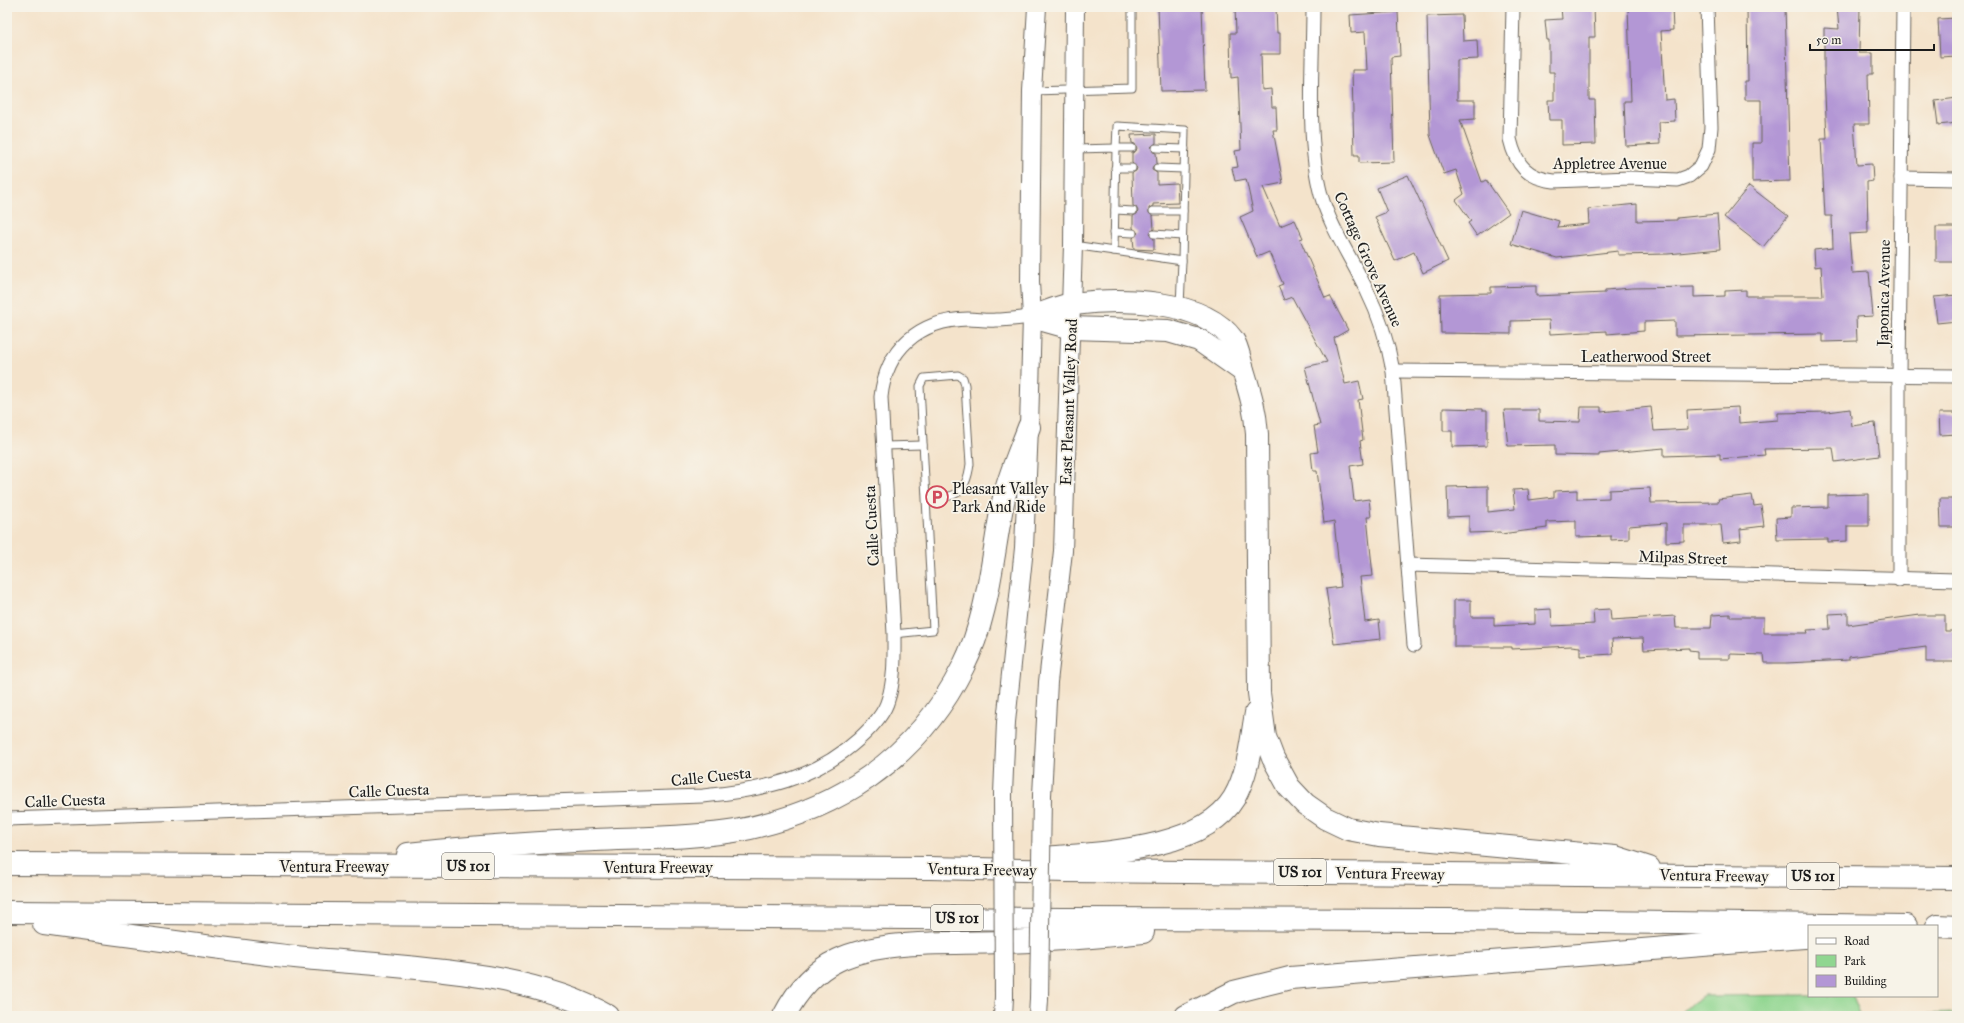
<svg xmlns="http://www.w3.org/2000/svg" width="1964" height="1023" font-family="'IM FELL Great Primer',serif">
<rect width="100%" height="100%" fill="#f7f3e8"/>
<filter id="ink" filterUnits="userSpaceOnUse"><feTurbulence type="fractalNoise" baseFrequency=".025" numOctaves="2"/><feDisplacementMap in="SourceGraphic" scale="8" xChannelSelector="R" yChannelSelector="G"/><feConvolveMatrix kernelMatrix="1 2 1 2 8 2 1 2 1" color-interpolation-filters="sRGB"/></filter>
<filter id="wash" filterUnits="userSpaceOnUse"><feTurbulence type="fractalNoise" baseFrequency=".012" numOctaves="4" result="noise"/><feDisplacementMap in="SourceGraphic" scale="16" xChannelSelector="R" yChannelSelector="G"/><feGaussianBlur stdDeviation="0.9" result="paint"/><feColorMatrix in="noise" values="0 0 0 0 0 0 0 0 0 0 0 0 0 0 0 0 0 1.4 0 .05"/><feComposite in="paint" operator="in"/></filter>
<g filter="url(#wash)">
<rect width="100%" height="100%" fill="#f4e3cb"/>
<g fill="#90d690" stroke="#567956">
<polygon points="1809,995 1853,996 1861,1016 1678,1016 1693,1002 1704,996"/>
<polygon points="1957,1013 1957,1016 1919,1016 1919,1014"/>
</g>
<g id="blocks">
<g fill="#b397d5">
<polygon points="1158,7 1202,7 1205,90 1161,91"/>
<polygon points="1235,7 1276,7 1277,33 1280,33 1280,54 1261,54 1262,90 1271,89 1272,107 1276,107 1277,130 1273,130 1283,183 1263,187 1280,226 1295,220 1303,238 1300,239 1325,298 1330,296 1348,330 1334,338 1345,384 1359,381 1363,399 1358,400 1363,440 1360,441 1363,464 1350,466 1354,501 1369,499 1371,517 1367,517 1373,576 1360,577 1365,622 1379,620 1381,639 1334,644 1326,589 1341,587 1334,521 1324,523 1317,471 1313,471 1311,453 1318,452 1314,426 1320,425 1305,367 1327,362 1292,297 1284,300 1278,286 1283,284 1269,252 1257,257 1240,217 1253,211 1246,179 1235,181 1232,168 1238,167 1235,151 1241,150 1238,77 1231,78 1230,33 1236,33"/>
<polygon points="1561,7 1594,7 1595,37 1589,37 1589,100 1595,100 1596,144 1562,145 1562,120 1549,120 1548,100 1554,100 1554,72 1549,72 1549,40 1547,40 1545,20 1562,19"/>
<polygon points="1628,7 1672,7 1673,30 1661,31 1665,100 1674,99 1675,121 1659,122 1660,144 1626,146 1624,101 1631,101"/>
<polygon points="1747,7 1785,7 1790,181 1752,182 1752,143 1761,143 1761,100 1745,100 1745,81 1748,81"/>
<polygon points="1837,7 1860,7 1859,53 1873,53 1873,74 1868,74 1869,124 1854,124 1857,165 1872,164 1873,181 1867,182 1868,233 1849,234 1852,273 1869,272 1873,316 1856,317 1857,341 1823,342 1823,334 1675,336 1675,321 1644,322 1644,331 1607,334 1607,331 1550,334 1549,320 1511,321 1511,334 1441,333 1440,294 1491,293 1491,287 1536,286 1536,296 1605,293 1605,290 1632,288 1694,287 1694,297 1725,296 1725,291 1746,290 1746,296 1823,296 1821,266 1815,267 1814,250 1833,248 1832,216 1825,216 1821,139 1827,139 1824,73 1824,28 1839,29"/>
<polygon points="1398,12 1400,56 1391,57 1394,162 1359,163 1359,155 1354,155 1352,70 1367,70 1365,32 1351,33 1350,15"/>
<polygon points="1462,15 1463,41 1477,40 1478,59 1457,60 1457,100 1475,100 1475,119 1460,120 1482,182 1486,180 1509,213 1477,236 1468,223 1471,221 1456,200 1464,194 1456,170 1444,174 1430,135 1427,16"/>
<polygon points="1957,18 1957,56 1940,57 1938,19"/>
<polygon points="1957,98 1957,123 1938,125 1935,101"/>
<polygon points="1156,134 1156,143 1151,147 1153,152 1156,153 1157,163 1153,166 1152,170 1157,173 1157,184 1177,183 1178,203 1153,204 1153,206 1149,208 1149,213 1153,216 1154,229 1149,234 1154,239 1154,250 1134,249 1133,238 1138,233 1133,228 1133,216 1137,214 1138,211 1136,207 1133,206 1132,173 1136,171 1137,168 1132,163 1132,153 1136,151 1137,148 1135,144 1132,143 1131,135"/>
<polygon points="1408,175 1448,261 1423,273 1414,252 1395,261 1375,217 1387,212 1377,188"/>
<polygon points="1749,186 1788,216 1763,247 1724,217"/>
<polygon points="1637,204 1637,221 1677,220 1677,218 1717,214 1720,249 1668,254 1618,255 1618,251 1557,258 1511,244 1521,210 1559,221 1557,227 1589,224 1588,209"/>
<rect x="1936" y="227" width="21" height="35"/>
<polygon points="1957,295 1957,321 1937,323 1934,297"/>
<polygon points="1581,407 1601,407 1601,412 1651,407 1654,431 1688,429 1687,410 1738,407 1739,423 1778,420 1778,413 1828,412 1850,409 1852,426 1875,423 1879,456 1835,462 1833,448 1764,449 1765,455 1720,459 1720,454 1664,456 1664,448 1599,454 1599,456 1555,455 1555,445 1508,446 1504,410 1539,410 1539,421 1580,422"/>
<polygon points="1443,408 1482,409 1482,411 1487,411 1487,446 1452,447 1452,431 1443,431"/>
<polygon points="1939,413 1957,413 1957,434 1940,435"/>
<polygon points="1488,486 1488,512 1515,509 1513,490 1528,489 1529,500 1554,497 1554,491 1577,490 1577,499 1609,498 1609,490 1650,488 1651,503 1719,502 1718,499 1752,495 1754,506 1761,505 1764,526 1740,529 1741,541 1723,543 1721,525 1684,525 1684,541 1666,542 1666,523 1629,526 1629,539 1611,540 1611,536 1576,537 1576,521 1547,522 1547,528 1501,534 1500,532 1469,533 1469,516 1448,517 1447,487"/>
<polygon points="1869,494 1869,526 1847,526 1847,541 1828,542 1828,539 1777,540 1776,518 1791,517 1791,508 1828,507 1828,495"/>
<polygon points="1940,499 1957,499 1957,527 1941,527"/>
<polygon points="1454,600 1471,600 1471,617 1494,617 1494,626 1535,624 1535,610 1551,609 1552,626 1594,624 1593,610 1610,609 1611,620 1675,616 1676,628 1711,628 1712,615 1730,614 1730,617 1764,617 1764,633 1808,633 1807,630 1830,629 1829,614 1848,613 1848,625 1920,615 1945,615 1945,631 1957,631 1957,662 1926,662 1926,647 1849,657 1849,660 1786,663 1765,663 1764,655 1730,654 1730,659 1697,659 1697,651 1689,650 1689,648 1644,650 1643,638 1612,639 1613,654 1580,656 1580,647 1571,646 1512,649 1512,647 1454,647"/>
</g>
</g>
</g>
<g filter="url(#ink)">
<use href="#blocks" fill-opacity="0" stroke="#686259" stroke-width="1"/>
<g fill="none" stroke-linecap="round" stroke-linejoin="round">
<g stroke="#686259" stroke-width="9">
<g id="lane">
<polyline points="1033,91 1132,88 1132,7"/>
<polyline points="1132,148 1116,148 1117,126 1185,130 1182,261"/>
<polyline points="1156,148 1185,149"/>
<polyline points="1115,168 1132,168"/>
<polyline points="1157,168 1184,169"/>
<polyline points="1115,210 1133,211"/>
<polyline points="1153,211 1183,211"/>
<polyline points="1114,232 1133,233"/>
<polyline points="1154,234 1182,236"/>
<polyline points="1073,245 1114,251 1116,148 1075,149"/>
<polyline points="1114,251 1182,261 1180,306"/>
<polyline points="884,446 923,445"/>
<path d="M894,634L933,630L920,386L924,378L958,375L963,378L965,385L970,464C966,496 954,498 926,498"/>
</g>
</g>
<g stroke="#686259" stroke-width="15">
<g id="street">
<path d="M1313,7C1313,66 1306,139 1321,195C1331,229 1352,259 1367,291C1380,317 1388,343 1393,371L1414,645"/>
<path d="M1513,7L1510,139C1516,165 1527,178 1554,181L1630,178L1678,180L1689,176L1701,166L1709,149L1711,127L1707,7"/>
<polyline points="1901,178 1957,179"/>
<polyline points="1393,371 1957,376"/>
<polyline points="1408,565 1957,580"/>
<polyline points="1899,580 1899,375 1903,7"/>
<path d="M7,819L703,796C762,790 814,780 859,739C870,729 884,715 888,700C895,679 894,656 894,634L881,397C886,349 919,320 968,319C977,319 986,321 996,320C1008,320 1020,318 1032,317"/>
</g>
</g>
<g stroke="#686259" stroke-width="20">
<g id="secondary">
<polyline points="1003,794 1006,722 1024,548 1029,427 1032,317 1030,282 1032,91 1037,7"/>
<polyline points="1042,795 1048,682 1063,551 1073,245 1075,7"/>
<polyline points="1003,1016 1004,997"/>
<polyline points="1038,1016 1039,999"/>
</g>
</g>
<g stroke="#686259" stroke-width="24">
<g id="highway">
<path d="M1032,317C1045,313 1059,306 1073,304C1119,298 1203,298 1233,340C1237,346 1239,356 1241,363C1249,390 1255,406 1257,434L1259,693L1265,737L1273,758L1289,787L1305,804L1325,818L1348,829L1379,835L1615,857L1649,868"/>
<polyline points="1032,317 1071,328 1168,331 1199,340 1243,371"/>
<path d="M408,854C471,847 533,843 595,840C640,838 691,838 735,831C835,813 917,759 963,667C989,616 992,556 1003,502C1008,477 1020,451 1029,427"/>
<path d="M1046,858C1101,853 1203,850 1234,798C1249,772 1251,741 1256,713"/>
<polyline points="7,864 930,868 1067,871 1957,878"/>
<polyline points="7,912 1065,919 1447,920 1906,926"/>
<path d="M44,924C128,935 211,948 295,957C390,967 525,968 608,1016"/>
<polyline points="1937,926 1957,927"/>
<path d="M784,1016C796,993 814,971 838,960C883,939 950,944 1000,942C1048,941 1095,937 1143,932"/>
<polyline points="1186,1016 1234,992 1290,978 1804,937"/>
</g>
</g>
<use href="#lane" stroke="#fff" stroke-width="7"/>
<use href="#street" stroke="#fff" stroke-width="13"/>
<use href="#secondary" stroke="#fff" stroke-width="18"/>
<use href="#highway" stroke="#fff" stroke-width="22"/>
<g stroke="#686259" stroke-width="20" stroke-linecap="butt">
<g id="secondary-bridge">
<polyline points="1003,794 1004,997"/>
<polyline points="1039,999 1042,795"/>
</g>
</g>
<use href="#secondary-bridge" stroke="#fff" stroke-width="18"/>
</g>
</g>
<defs>
<g id="parking-ring" transform="scale(1.15)"><circle r="9.5" fill="#f7f3e8" stroke="#d1495b" stroke-width="1.5"/><path d="M-3.5-5.5H1a3.5 3.5 0 0 1 0 7H-1V5.5H-3.5ZM-1-3.4V-.6H.8a1.4 1.4 0 0 0 0-2.8Z" fill="#d1495b"/></g>
</defs>
<g fill-rule="evenodd">
<use href="#parking-ring" x="937" y="497"/>
</g>
<g text-anchor="middle" stroke-width="3.5" stroke-linejoin="round" paint-order="stroke">
<g fill="#f7f3e8" stroke="#5e5c59" stroke-width="1">
<rect x="442" y="853" width="52" height="26" rx="3"/>
<rect x="1274" y="859" width="52" height="26" rx="3"/>
<rect x="1787" y="863" width="52" height="26" rx="3"/>
<rect x="931" y="905" width="52" height="26" rx="3"/>
</g>
<g font-size="15" font-weight="bold" fill="#1c1c1c">
<text x="468" y="871">US 101</text>
<text x="1300" y="877">US 101</text>
<text x="1813" y="881">US 101</text>
<text x="957" y="923">US 101</text>
</g>
<g font-size="16" fill="#1c1c1c" stroke="#f7f3e8">
<text x="1610" y="169">Appletree Avenue</text>
<text transform="translate(1369 259) rotate(66)" y="6">Cottage Grove Avenue</text>
<text transform="translate(1883 293) rotate(-89)" y="6">Japonica Avenue</text>
<text x="1646" y="362">Leatherwood Street</text>
<text transform="translate(1068 402) rotate(-88)" y="6">East Pleasant Valley Road</text>
<text transform="translate(871 526) rotate(-93)" y="6">Calle Cuesta</text>
<text transform="translate(1683 557) rotate(2)" y="6">Milpas Street</text>
<text transform="translate(711 776) rotate(-6)" y="6">Calle Cuesta</text>
<text transform="translate(389 790) rotate(-2)" y="6">Calle Cuesta</text>
<text transform="translate(65 800) rotate(-2)" y="6">Calle Cuesta</text>
<text x="334" y="872">Ventura Freeway</text>
<text x="658" y="873">Ventura Freeway</text>
<text transform="translate(982 869) rotate(1)" y="6">Ventura Freeway</text>
<text transform="translate(1390 873) rotate(1)" y="6">Ventura Freeway</text>
<text transform="translate(1714 875) rotate(1)" y="6">Ventura Freeway</text>
</g>
<g font-size="16" fill="#1c1c1c" stroke="#f7f3e8" text-anchor="start">
<text x="952" y="494">Pleasant Valley<tspan x="952" dy="18">Park And Ride</tspan></text>
</g>
</g>
<rect width="1964" height="1023" fill="none" stroke="#f7f3e8" stroke-width="24"/>
<rect x="1808" y="925" width="130" height="72" fill="#f7f3e8" stroke="#9f9d96"/>
<rect x="1816" y="938" width="20" height="6" fill="#ffffff" stroke="#9f9d96"/>
<text x="1844" y="945" font-size="12" fill="#1c1c1c">Road</text>
<rect x="1816" y="955" width="20" height="12" fill="#90d690" stroke="#9f9d96"/>
<text x="1844" y="965" font-size="12" fill="#1c1c1c">Park</text>
<rect x="1816" y="975" width="20" height="12" fill="#b397d5" stroke="#9f9d96"/>
<text x="1844" y="985" font-size="12" fill="#1c1c1c">Building</text>
<path d="M1810 44v6h124v-6" fill="none" stroke="#1c1c1c" stroke-width="2"/>
<text x="1816" y="44" font-size="12" fill="#1c1c1c" stroke="#f7f3e8" stroke-width="3" paint-order="stroke">50 m</text>
</svg>
